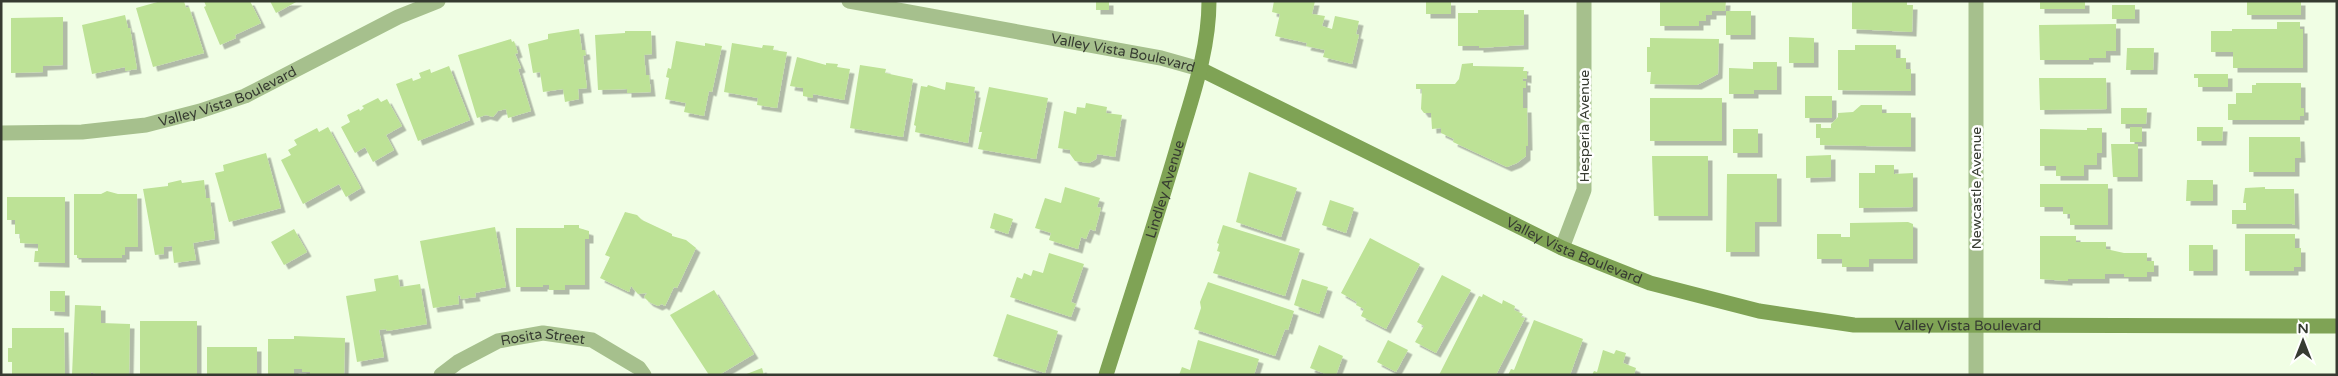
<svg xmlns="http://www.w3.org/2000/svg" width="2338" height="376" font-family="'Varela Round',sans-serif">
<defs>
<filter id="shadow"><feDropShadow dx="4.5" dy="4.5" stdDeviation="0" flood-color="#0004"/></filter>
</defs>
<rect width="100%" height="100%" fill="#f0fee4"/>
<g fill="#bde296" filter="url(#shadow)">
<polygon points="161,1 184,1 186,8 189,7 204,53 153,67 136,8"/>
<polygon points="204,1 250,1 261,23 235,35 236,38 220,45 204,7 206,6"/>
<polygon points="270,1 298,1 276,13"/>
<rect x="1096" y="1" width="13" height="9"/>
<polygon points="1274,1 1315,1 1312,14 1325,16 1322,26 1332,29 1335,16 1359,21 1356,34 1359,35 1352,64 1323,57 1325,50 1306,46 1307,43 1275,36 1280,14 1272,12"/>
<rect x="1426" y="1" width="25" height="13"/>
<polygon points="1660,1 1726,1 1725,11 1712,11 1712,15 1706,15 1706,21 1699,21 1699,26 1660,26"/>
<polygon points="1852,1 1907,1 1907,5 1913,5 1912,32 1852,29"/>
<rect x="2040" y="1" width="45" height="8"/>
<rect x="2247" y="1" width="54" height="14"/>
<rect x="2112" y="5" width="23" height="14"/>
<polygon points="1478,10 1524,10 1524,45 1479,48 1479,46 1458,46 1458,13 1478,13"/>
<rect x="1726" y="11" width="25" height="24"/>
<polygon points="125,15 128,28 130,28 137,69 125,71 125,67 92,74 82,25"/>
<polygon points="63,17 63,65 43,66 43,72 11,73 11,18"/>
<polygon points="2277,22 2300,22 2300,29 2303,29 2303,68 2233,68 2233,52 2211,52 2211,31 2232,31 2232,29 2277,29"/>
<polygon points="2116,24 2116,51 2106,51 2106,58 2089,58 2089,60 2040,60 2039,25"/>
<polygon points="579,29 582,50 585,50 586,55 583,56 587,88 578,89 579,99 565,102 563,89 543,92 540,72 533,73 528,44 548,39 548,34"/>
<polygon points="625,31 651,31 652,54 644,55 646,75 649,75 651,92 627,93 627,89 598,90 595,35 625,33"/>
<polygon points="1789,37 1814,38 1814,63 1789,63"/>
<polygon points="1650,38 1719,39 1718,74 1697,85 1650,84 1651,72 1647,72 1647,47 1650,47"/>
<polygon points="511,39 512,42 514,41 518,53 515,54 521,68 518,69 531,111 508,118 506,109 498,111 493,117 486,115 477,118 458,55"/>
<polygon points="676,41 705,46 705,43 722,46 712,92 709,91 704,116 684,112 686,103 665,99 669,78 666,77 668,68 671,69"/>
<polygon points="732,43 762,48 763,45 774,46 773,50 787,52 777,108 757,105 758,98 724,92"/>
<polygon points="1855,45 1896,45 1896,58 1906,58 1906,69 1911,69 1911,91 1838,90 1838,50 1855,50"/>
<polygon points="2127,48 2154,48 2153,70 2126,70"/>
<polygon points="797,57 826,65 826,63 838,64 837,67 850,69 844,100 813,94 813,98 803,96 803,88 790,86"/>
<polygon points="1753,62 1777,62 1777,90 1754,90 1754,94 1729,94 1729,68 1753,69"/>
<polygon points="1473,63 1473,66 1524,67 1523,71 1527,71 1527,79 1523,78 1523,81 1526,81 1526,88 1523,88 1523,108 1527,108 1528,146 1526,146 1526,156 1517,163 1507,167 1453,142 1454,139 1441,133 1441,128 1432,129 1431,113 1424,113 1421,109 1422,89 1416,89 1416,84 1455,84 1459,79 1462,64"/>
<polygon points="860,65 886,69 885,73 913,79 903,137 850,128"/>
<polygon points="449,66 470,120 418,141 396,84 412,78 413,81 421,78 419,73 430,69 431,73"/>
<polygon points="2194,74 2228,74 2228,87 2198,87 2198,78 2194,78"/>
<polygon points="2039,78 2106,78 2107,109 2040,110"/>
<polygon points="946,82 975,87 974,93 976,93 968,143 915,132 916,126 914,125 921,86 927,87 928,85 945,90"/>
<polygon points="2256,83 2301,83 2301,108 2304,108 2304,116 2300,116 2300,120 2228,120 2228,104 2236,104 2236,93 2252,93 2252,85 2256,85"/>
<polygon points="989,87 1048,98 1036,159 978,149 982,132 979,132"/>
<rect x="1805" y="96" width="27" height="22"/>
<polygon points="378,98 381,102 387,99 402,126 386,135 394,150 373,162 365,147 355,153 341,127 350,122 347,115 359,109 360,111 364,108 362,106"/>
<rect x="1650" y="98" width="72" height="43"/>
<polygon points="1086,103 1107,107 1106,113 1122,115 1115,157 1097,154 1096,159 1089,163 1075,161 1070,154 1070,150 1058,148 1064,111 1076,114 1077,107 1085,108"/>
<polygon points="1861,105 1882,105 1882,113 1911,113 1911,147 1820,145 1820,138 1816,138 1816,124 1821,124 1821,128 1831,128 1831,124 1838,117 1838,113 1853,112"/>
<polygon points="2121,108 2147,108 2146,124 2121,124"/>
<polygon points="328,127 361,188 346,197 339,184 303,204 281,160 291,155 288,150 297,145 294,140 317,128 319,132"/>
<rect x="2130" y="127" width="12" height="15"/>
<polygon points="2197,127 2223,127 2222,141 2197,141"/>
<polygon points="2087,128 2102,128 2102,153 2097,153 2097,165 2084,165 2084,176 2056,176 2056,166 2040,166 2040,129 2087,130"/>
<rect x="1733" y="129" width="25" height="24"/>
<polygon points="2249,137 2300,137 2301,158 2295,158 2295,172 2249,172"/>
<polygon points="2111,144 2138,144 2138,177 2113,177"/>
<polygon points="266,153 281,208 229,222 215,173 224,171 223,165"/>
<polygon points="1831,155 1831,177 1806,178 1806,156"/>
<polygon points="1652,156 1708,156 1708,216 1654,216"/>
<polygon points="1875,165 1894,165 1894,174 1913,173 1913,207 1859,208 1859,173 1875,173"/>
<polygon points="1249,172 1297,188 1281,237 1236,222"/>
<polygon points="1727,174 1777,174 1777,222 1755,222 1755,252 1726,252"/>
<polygon points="181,180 182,183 204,180 206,198 210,198 215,239 193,243 196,260 174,263 172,246 164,247 164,254 155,255 143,189 168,186 168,183"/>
<polygon points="2187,180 2213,180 2213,201 2186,201"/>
<polygon points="2040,184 2108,184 2108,225 2070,225 2070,214 2063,214 2063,207 2040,207"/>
<polygon points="1065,187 1100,198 1097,207 1101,208 1095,231 1090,229 1086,239 1081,237 1078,249 1049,240 1051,233 1035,228 1045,198 1061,203"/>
<polygon points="2265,187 2265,189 2294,189 2295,225 2292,224 2232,224 2232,210 2246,210 2246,203 2243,203 2245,188"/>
<polygon points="107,191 118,194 137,194 138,247 125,247 125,255 122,255 122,258 77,258 77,255 74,255 74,194 101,194"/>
<polygon points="7,197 65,197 65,263 34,262 35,251 38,251 38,244 20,243 20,234 15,234 15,220 7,220"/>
<polygon points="1330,200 1354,208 1346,233 1322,225"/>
<polygon points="625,212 637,215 642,220 672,234 672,236 686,240 696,248 677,288 674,287 665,306 662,304 658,306 649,302 644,297 647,293 638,294 631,286 629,292 600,278 610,257 605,255"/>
<polygon points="994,213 1013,219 1008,234 990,228"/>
<polygon points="1908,222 1913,224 1913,259 1869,259 1869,267 1842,267 1842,259 1817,259 1817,234 1841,234 1841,237 1850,237 1850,223"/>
<polygon points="564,225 579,225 579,228 589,231 589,239 585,239 585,285 565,285 565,290 549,290 549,285 543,285 543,287 516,287 516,228 564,228"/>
<polygon points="1223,225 1300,249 1285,296 1213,273 1220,252 1217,251 1219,244 1217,243"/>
<polygon points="495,227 506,287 475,293 476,297 461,299 460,295 458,296 459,304 433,308 420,241"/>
<polygon points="294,229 307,252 284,265 271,242"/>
<polygon points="2245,234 2295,234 2295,248 2301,248 2301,267 2294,267 2294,271 2245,271"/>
<polygon points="2040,236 2076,236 2076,242 2106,242 2106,249 2124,253 2147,253 2147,261 2154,261 2154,272 2147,272 2147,277 2124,277 2124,274 2105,274 2105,279 2068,279 2068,281 2040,279"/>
<polygon points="1370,238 1420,264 1386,329 1361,316 1364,309 1356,305 1357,302 1341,293"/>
<rect x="2189" y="245" width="24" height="26"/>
<polygon points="1049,253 1084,264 1071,302 1076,304 1071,317 1010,297 1017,277 1022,279 1024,273 1031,276 1033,270 1043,273"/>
<polygon points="398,275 400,287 420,284 427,324 387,331 386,329 379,330 384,357 357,362 346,296 376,291 374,279"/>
<polygon points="1442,275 1471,290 1436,353 1415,342 1424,326 1417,322"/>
<polygon points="1302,279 1328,287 1319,314 1294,305"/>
<polygon points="1208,282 1294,311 1288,330 1285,329 1275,356 1194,329 1201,308 1200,302"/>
<polygon points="714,290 754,354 719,375 709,375 670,315"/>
<polygon points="50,291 65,291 65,312 50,311"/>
<polygon points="1483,294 1502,304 1503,300 1515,306 1514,310 1523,314 1521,317 1525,318 1496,375 1439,375 1479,296 1482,297"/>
<polygon points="75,305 101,306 101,323 130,324 129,375 98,375 91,372 91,375 72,375"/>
<polygon points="1007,314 1058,331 1045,373 993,356"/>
<polygon points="1534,320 1583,339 1570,375 1508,375 1511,369 1514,370"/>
<rect x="140" y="321" width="57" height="54"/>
<polygon points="12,328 64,328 65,375 12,375 12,362 8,362 8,348 12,348"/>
<polygon points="294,336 345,338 344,375 310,375 310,372 302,372 302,369 294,369 294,375 268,375 268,339 294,339"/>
<polygon points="1198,340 1259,359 1254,375 1179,375 1182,367 1190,370"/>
<polygon points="1388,340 1408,350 1396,372 1377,362"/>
<polygon points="1319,345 1343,356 1336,375 1328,375 1310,368"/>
<rect x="207" y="347" width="50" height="28"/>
<polygon points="1603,350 1614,354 1616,350 1626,353 1623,363 1636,368 1634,375 1592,375 1594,371 1597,372"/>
<polygon points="762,368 764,375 744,375"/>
</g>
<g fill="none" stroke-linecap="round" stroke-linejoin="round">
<g stroke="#a6c08d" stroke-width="15">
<path id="s1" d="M849,1L1161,58L1200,69"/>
<polyline points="1976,1 1976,375"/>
<path id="s2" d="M1,133L82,132L146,125L200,111L245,96L398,17L438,1"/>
<polyline points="1562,248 1584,190 1584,1"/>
<path id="s3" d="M441,375L458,362L498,341L543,333L592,340L639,368L644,375"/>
</g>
<g stroke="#7fa355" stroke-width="15">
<path id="s4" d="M1200,69L1562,248L1650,283L1759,311L1854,325L2337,326"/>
<path id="s5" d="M1106,375C1131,296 1157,218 1180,138C1193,94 1209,49 1209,1"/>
</g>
</g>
<g text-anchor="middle" stroke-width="5" stroke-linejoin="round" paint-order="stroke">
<g font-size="14" fill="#363b31" stroke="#fff">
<text dy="5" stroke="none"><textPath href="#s1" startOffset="279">Valley Vista Boulevard</textPath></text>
<text dy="5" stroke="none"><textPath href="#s2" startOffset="232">Valley Vista Boulevard</textPath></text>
<text transform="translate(1584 126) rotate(-90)" y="5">Hesperia Avenue</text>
<text transform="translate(1976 188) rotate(-90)" y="5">Newcastle Avenue</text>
<text dy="5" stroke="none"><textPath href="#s5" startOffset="195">Lindley Avenue</textPath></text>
<text dy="5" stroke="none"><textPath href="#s4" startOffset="416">Valley Vista Boulevard</textPath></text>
<text dy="5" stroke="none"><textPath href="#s4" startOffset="821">Valley Vista Boulevard</textPath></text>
<text dy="5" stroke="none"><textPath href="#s3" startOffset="112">Rosita Street</textPath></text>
</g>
</g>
<rect width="2338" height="376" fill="none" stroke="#363b31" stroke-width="5"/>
<g transform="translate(2303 341)" stroke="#ffffff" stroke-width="4" paint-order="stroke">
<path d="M0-4L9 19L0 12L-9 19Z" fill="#363b31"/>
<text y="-8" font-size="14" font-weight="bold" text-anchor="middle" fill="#363b31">N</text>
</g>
</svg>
